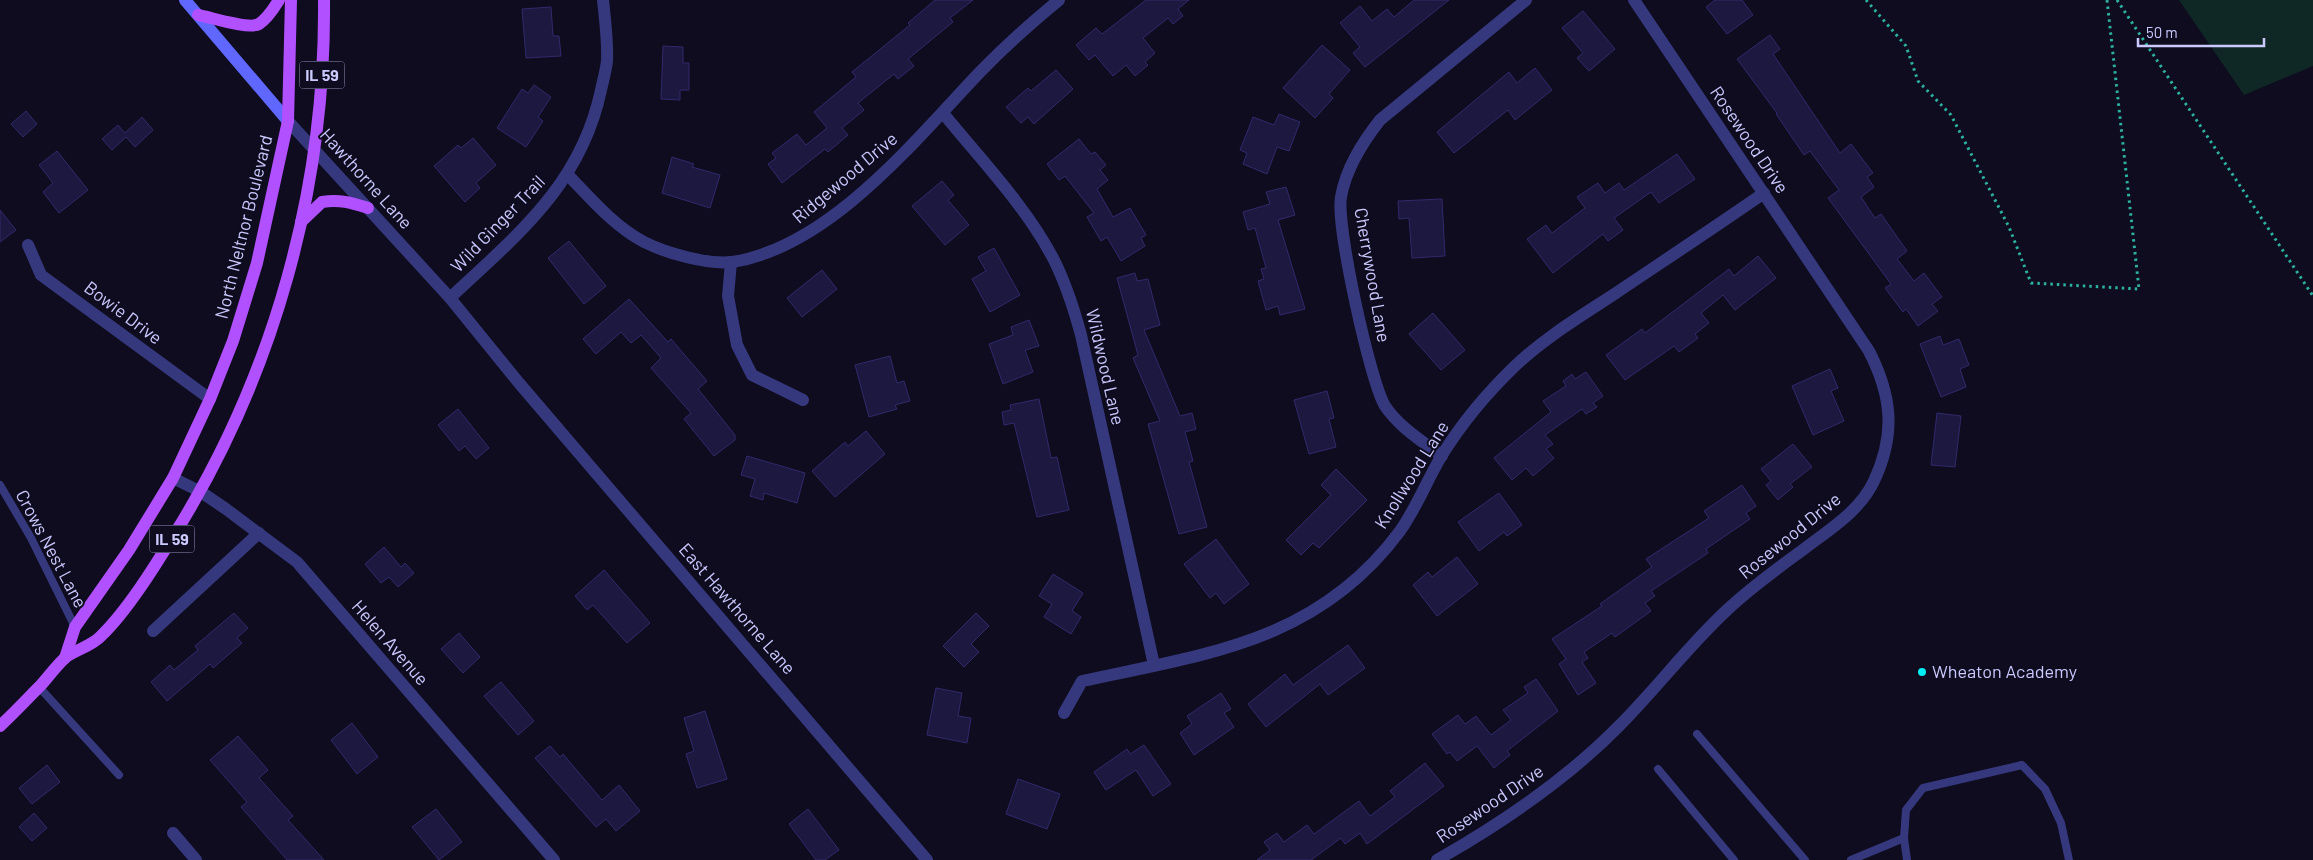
<svg xmlns="http://www.w3.org/2000/svg" width="2313" height="860" font-family="Barlow,sans-serif">
<rect width="100%" height="100%" fill="#0e0c1e"/>
<polygon fill="#0f2826" points="2179,0 2313,0 2313,66 2244,95"/>
<g fill="#1d183f" stroke="#32296c">
<polygon points="935,0 973,0 950,18 953,22 908,59 914,66 898,79 894,74 858,103 864,110 842,128 848,135 828,152 825,149 782,183 768,164 776,158 772,153 797,134 806,145 827,128 814,112 856,77 852,72 910,25 908,23"/>
<polygon points="1146,0 1189,0 1178,9 1183,16 1173,24 1168,18 1143,38 1155,53 1145,62 1148,65 1135,76 1126,65 1113,76 1095,55 1089,60 1076,45 1096,28 1102,34"/>
<polygon points="1414,0 1449,0 1365,67 1353,53 1360,47 1340,23 1360,6 1372,21 1387,9 1394,17"/>
<polygon points="1715,0 1742,0 1753,15 1727,34 1706,7"/>
<polygon points="551,7 553,36 559,36 561,56 526,58 522,9"/>
<polygon points="1583,11 1615,49 1589,71 1577,58 1583,53 1562,28"/>
<polygon points="1770,35 1780,49 1773,54 1840,153 1851,144 1873,173 1867,177 1874,187 1861,197 1875,218 1881,214 1907,251 1897,259 1914,281 1924,273 1942,297 1932,304 1938,311 1918,326 1906,309 1903,312 1885,288 1891,284 1828,198 1839,190 1810,151 1804,155 1776,114 1777,113 1737,59"/>
<polygon points="1322,45 1350,70 1329,94 1333,98 1315,118 1283,88"/>
<polygon points="663,46 683,47 683,63 689,63 689,90 680,90 680,100 661,99"/>
<polygon points="1535,68 1552,90 1515,120 1508,110 1454,153 1437,132 1509,72 1517,83"/>
<polygon points="1056,70 1073,89 1034,124 1028,117 1021,123 1006,107 1028,88 1031,91"/>
<polygon points="534,85 551,97 538,117 543,121 526,147 497,128 522,89 528,93"/>
<polygon points="26,111 37,124 23,137 11,124"/>
<polygon points="1279,114 1300,122 1289,151 1277,147 1267,174 1243,164 1247,153 1240,150 1253,117 1274,125"/>
<polygon points="142,117 153,130 135,147 126,137 112,150 102,139 118,125 125,133"/>
<polygon points="473,138 496,165 476,183 480,188 465,202 434,166 458,145 461,148"/>
<polygon points="1079,139 1091,154 1095,152 1106,165 1100,170 1108,180 1097,189 1113,217 1130,208 1146,235 1141,238 1145,246 1121,261 1107,237 1101,241 1087,217 1094,213 1065,176 1059,180 1047,164"/>
<polygon points="57,151 88,190 59,213 43,192 53,183 39,165"/>
<polygon points="1677,154 1695,179 1659,203 1651,192 1614,218 1623,230 1608,241 1603,234 1553,273 1527,239 1546,225 1552,233 1585,208 1577,197 1598,183 1605,193 1619,183 1624,190"/>
<polygon points="672,157 694,164 692,167 720,175 710,208 662,193"/>
<polygon points="942,181 954,195 948,200 969,225 945,245 912,206"/>
<polygon points="1286,187 1295,215 1278,220 1305,309 1280,315 1278,306 1266,310 1258,281 1264,279 1261,269 1266,268 1255,228 1248,230 1243,212 1270,204 1266,192"/>
<polygon points="1442,199 1445,256 1412,258 1409,218 1399,219 1398,201"/>
<polygon points="0,210 16,230 0,242"/>
<polygon points="569,241 606,286 584,304 548,258"/>
<polygon points="994,248 1020,295 990,312 972,279 986,271 978,257"/>
<polygon points="1758,256 1776,278 1735,310 1723,295 1701,313 1709,323 1695,334 1698,338 1679,352 1674,346 1625,380 1606,355 1642,329 1645,333 1729,269 1734,276"/>
<polygon points="822,270 837,289 802,317 787,298"/>
<polygon points="1135,273 1137,281 1148,279 1160,325 1144,330 1180,416 1192,413 1196,429 1185,432 1193,461 1189,462 1207,527 1179,534 1148,424 1160,421 1133,358 1138,355 1117,278"/>
<polygon points="629,299 668,342 671,339 707,381 698,389 735,435 735,440 714,456 684,419 691,413 651,368 661,358 641,335 631,343 621,332 596,354 583,339"/>
<polygon points="1433,313 1465,350 1441,370 1409,334"/>
<polygon points="1029,320 1039,346 1025,350 1033,372 1003,384 989,344 1013,335 1011,327"/>
<polygon points="1940,336 1943,345 1959,339 1969,365 1960,369 1966,387 1941,397 1920,344"/>
<polygon points="890,356 897,383 904,381 910,401 895,405 897,409 869,417 855,365"/>
<polygon points="1830,369 1838,388 1831,391 1844,421 1813,435 1792,386"/>
<polygon points="1586,372 1603,396 1593,403 1597,407 1586,414 1582,409 1545,435 1553,444 1546,449 1554,458 1533,476 1526,468 1512,480 1494,458 1551,412 1543,401 1566,386 1563,381 1572,374 1575,379"/>
<polygon points="1327,391 1334,418 1329,419 1336,447 1309,454 1294,400"/>
<polygon points="1039,399 1051,458 1057,457 1069,510 1037,517 1014,423 1004,425 1002,412 1011,410 1010,405"/>
<polygon points="458,409 489,448 476,459 465,446 459,451 438,425"/>
<polygon points="1937,413 1961,416 1955,467 1931,465"/>
<polygon points="866,431 885,454 835,497 812,471 845,442 848,446"/>
<polygon points="1793,444 1812,467 1790,484 1793,487 1778,500 1766,485 1771,481 1761,469"/>
<polygon points="747,456 805,473 797,503 764,493 763,500 750,496 755,479 741,475"/>
<polygon points="1336,469 1367,500 1319,548 1313,543 1301,555 1286,540 1331,495 1321,485"/>
<polygon points="1742,485 1756,506 1746,513 1750,519 1706,549 1708,553 1651,591 1655,596 1645,603 1651,611 1615,637 1612,633 1584,652 1588,658 1582,662 1596,683 1578,695 1559,664 1566,659 1552,639 1602,606 1600,604 1652,567 1646,559 1709,518 1704,511"/>
<polygon points="1499,493 1522,525 1507,536 1504,532 1479,551 1458,522"/>
<polygon points="1216,539 1249,584 1224,604 1216,593 1210,598 1184,564"/>
<polygon points="384,547 401,567 405,563 414,573 398,587 389,577 381,583 365,564"/>
<polygon points="1457,557 1478,584 1437,616 1413,585 1428,572 1432,577"/>
<polygon points="604,570 650,623 627,643 593,605 587,610 575,596"/>
<polygon points="1053,574 1083,593 1072,611 1081,617 1071,634 1044,617 1052,604 1039,596"/>
<polygon points="234,613 248,628 237,638 242,643 213,668 210,664 167,701 151,682 170,665 174,670 198,650 195,646"/>
<polygon points="976,613 989,626 971,644 979,652 964,667 943,646"/>
<polygon points="459,633 480,657 463,673 441,649"/>
<polygon points="1348,645 1365,668 1328,695 1320,684 1266,727 1248,704 1285,674 1293,685"/>
<polygon points="1536,679 1558,711 1507,751 1510,755 1494,768 1477,746 1457,761 1450,752 1447,754 1432,734 1458,715 1465,724 1476,716 1491,735 1511,720 1503,710 1528,693 1524,687"/>
<polygon points="501,682 534,721 518,735 484,696"/>
<polygon points="936,688 962,693 958,716 971,718 967,743 927,735"/>
<polygon points="1221,693 1231,709 1224,713 1234,727 1194,755 1180,733 1192,724 1187,716"/>
<polygon points="705,711 727,779 697,788 686,754 694,751 684,718"/>
<polygon points="352,723 378,757 357,774 331,740"/>
<polygon points="238,736 268,770 259,778 293,816 288,820 324,860 287,860 241,807 247,802 210,760"/>
<polygon points="1144,745 1171,784 1153,796 1136,770 1106,790 1094,772 1127,749 1130,754"/>
<polygon points="550,746 560,757 563,754 602,800 619,785 640,811 616,831 606,819 596,827 535,758"/>
<polygon points="1425,763 1444,786 1367,844 1360,833 1345,844 1341,838 1311,860 1257,860 1270,850 1264,842 1277,833 1284,842 1307,825 1314,834 1359,801 1370,816 1395,797 1390,791"/>
<polygon points="47,765 60,782 32,804 19,788"/>
<polygon points="1018,779 1060,794 1047,829 1006,814"/>
<polygon points="436,809 462,842 439,860 412,827"/>
<polygon points="808,809 839,850 825,860 816,860 789,824"/>
<polygon points="34,813 47,828 32,841 19,827"/>
</g>
<g fill="none" stroke-linecap="round" stroke-linejoin="round">
<g stroke="#2cb09f" stroke-width="3" stroke-dasharray="2.5 4" stroke-linecap="butt">
<polyline points="1866,0 1906,46 1918,81 1951,115 2009,227 2031,283 2139,289 2107,0"/>
<polyline points="2117,0 2313,296"/>
</g>
<g stroke="#36387e" stroke-width="8">
<polyline points="0,485 31,538 75,627"/>
<polyline points="39,687 119,775"/>
<polyline points="1697,734 1805,860"/>
<polyline points="1658,769 1734,860"/>
<polyline points="1904,838 1906,810 1923,788 2022,765 2045,789 2061,823 2069,860"/>
<polyline points="1851,860 1904,838 1907,860"/>
</g>
<g stroke="#36387e" stroke-width="12">
<path d="M943,113C981,160 1026,206 1054,260C1066,284 1074,309 1081,335L1154,665"/>
<polyline points="288,121 450,298 519,383 927,860"/>
<path d="M568,175C591,199 614,226 644,242C666,253 708,265 732,262C830,247 915,140 980,72C1005,46 1031,23 1059,0"/>
<polyline points="28,245 41,275 210,399"/>
<polyline points="731,262 728,296 737,345 752,375 803,400"/>
<path d="M450,298C517,235 581,185 601,90C603,81 606,70 607,61C608,41 605,20 603,0"/>
<path d="M1442,456C1422,441 1399,427 1385,406C1370,381 1336,226 1341,197C1346,168 1362,143 1380,120L1526,0"/>
<polyline points="173,478 201,492 226,509 297,562 554,860"/>
<polyline points="153,631 259,533"/>
<path d="M1064,713L1082,681C1206,654 1318,642 1400,531C1417,507 1427,480 1442,455C1462,423 1487,393 1514,367C1544,338 1581,316 1616,293C1665,260 1715,227 1764,193"/>
<polyline points="173,833 196,860"/>
<path d="M1437,860C1502,823 1567,779 1619,726C1657,688 1688,646 1727,610C1751,587 1778,568 1804,549C1830,529 1860,511 1874,481C1896,434 1892,396 1869,351L1634,0"/>
</g>
<polyline stroke="#6067ff" stroke-width="12" points="185,0 288,121"/>
<g stroke="#b150ff" stroke-width="12">
<path d="M198,15C210,17 249,30 259,24C268,18 274,8 279,0"/>
<path d="M301,222L322,202C340,199 352,203 368,208"/>
<polyline points="65,658 75,627 129,550 173,478 210,399 233,341 257,263 288,121 291,0"/>
<path d="M0,726C14,713 27,699 41,685C49,676 57,665 66,657C77,649 92,646 101,636C127,611 155,566 174,535C274,375 326,188 324,0"/>
</g>
</g>
<circle fill="#00edf4" stroke="#0e0c1e" stroke-width="2" cx="1922" cy="672" r="5"/>
<g text-anchor="middle" stroke-width="4" stroke-linejoin="round" paint-order="stroke">
<g fill="#0e0c1e" stroke="#9290bc" stroke-width="1">
<rect x="299.5" y="61.5" width="45" height="27" rx="4"/>
<rect x="149.5" y="525.5" width="45" height="27" rx="4"/>
</g>
<g font-size="16" font-weight="bold" fill="#cbc9ff">
<text x="322" y="81">IL 59</text>
<text x="172" y="545">IL 59</text>
</g>
<g font-size="18" fill="#cbc9ff" stroke="#0e0c1e">
<text transform="translate(1749 140) rotate(56)" y="6">Rosewood Drive</text>
<text transform="translate(845 178) rotate(-40)" y="6">Ridgewood Drive</text>
<text transform="translate(366 179) rotate(48)" y="6">Hawthorne Lane</text>
<text transform="translate(498 224) rotate(-46)" y="6">Wild Ginger Trail</text>
<text transform="translate(244 227) rotate(-76)" y="6">North Neltnor Boulevard</text>
<text transform="translate(1372 275) rotate(80)" y="6">Cherrywood Lane</text>
<text transform="translate(123 313) rotate(37)" y="6">Bowie Drive</text>
<text transform="translate(1105 367) rotate(77)" y="6">Wildwood Lane</text>
<text transform="translate(1412 475) rotate(-58)" y="6">Knollwood Lane</text>
<text transform="translate(1790 536) rotate(-39)" y="6">Rosewood Drive</text>
<text transform="translate(51 549) rotate(62)" y="6">Crows Nest Lane</text>
<text transform="translate(737 609) rotate(49)" y="6">East Hawthorne Lane</text>
<text transform="translate(390 643) rotate(49)" y="6">Helen Avenue</text>
<text transform="translate(1490 804) rotate(-34)" y="6">Rosewood Drive</text>
</g>
<g font-size="18" fill="#cbc9ff" stroke="#0e0c1e" text-anchor="start">
<text x="1932" y="678">Wheaton Academy</text>
</g>
</g>
<path d="M2138 38v8h126v-8" fill="none" stroke="#cbc9ff" stroke-width="2.5"/>
<text x="2146" y="38" font-size="15" fill="#cbc9ff" stroke="#0e0c1e" stroke-width="4" paint-order="stroke">50 m</text>
</svg>
